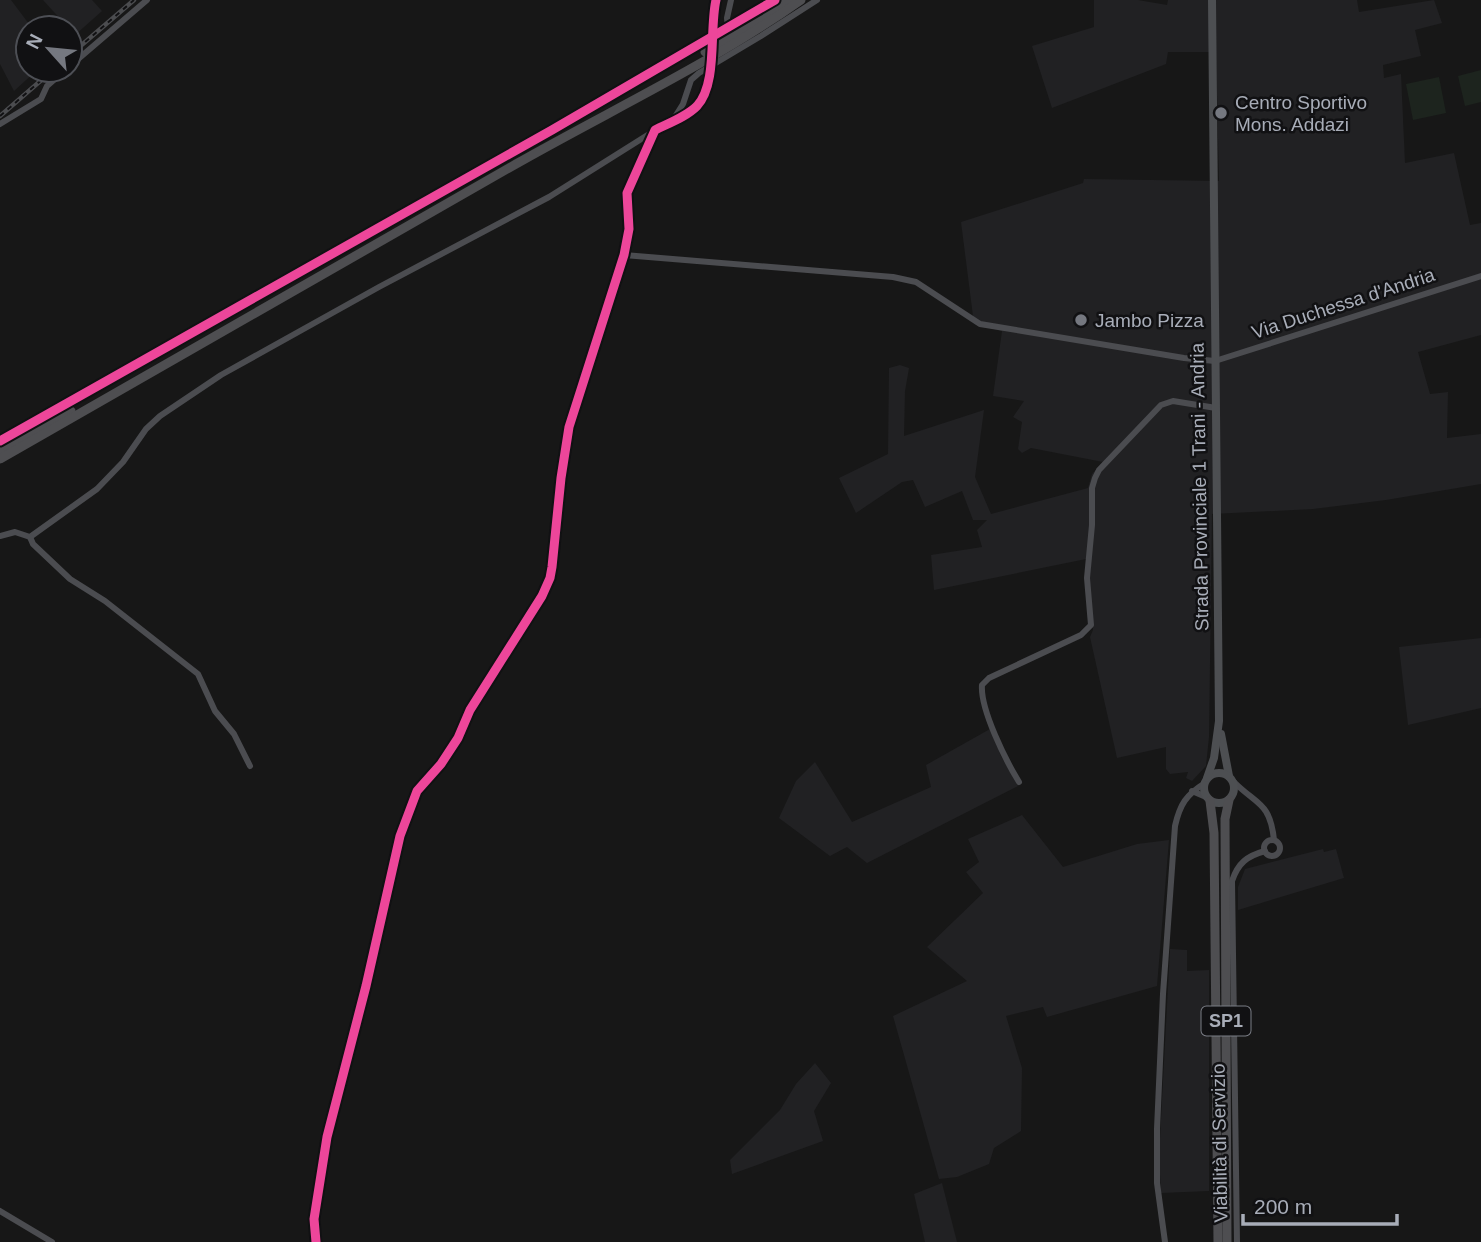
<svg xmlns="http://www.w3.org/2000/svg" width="1481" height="1242" font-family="Helvetica,sans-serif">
<rect width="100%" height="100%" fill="#171717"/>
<g fill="#212123">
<polygon points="0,0 11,0 32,28 28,28 28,70 37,70 14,91 0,64"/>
<polygon points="43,0 92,0 102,11 75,35"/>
<polygon points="1094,0 1138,0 1167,5 1168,0 1357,0 1359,12 1434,0 1442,23 1415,30 1421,56 1383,65 1384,78 1401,74 1405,163 1454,153 1470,225 1481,223 1481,335 1418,352 1430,394 1448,392 1447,438 1481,434 1481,484 1386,500 1313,509 1212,514 1209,737 1206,766 1192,781 1186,778 1188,772 1170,774 1166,769 1166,747 1117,758 1090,637 1093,630 1089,583 1091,558 934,590 931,555 982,547 977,530 987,520 973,520 962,491 925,507 913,480 902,482 856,513 839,478 888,454 889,368 900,365 909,368 905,391 904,436 984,410 975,477 991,514 1088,488 1092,474 1103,462 1031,448 1022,453 1018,449 1022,422 1013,417 1024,401 993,396 1002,331 974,324 961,222 1083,183 1084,179 1219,181 1216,52 1168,52 1166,64 1052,108 1032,46 1094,27"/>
<polygon points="1481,638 1481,708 1408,725 1399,647"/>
<polygon points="990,729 1001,756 1018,786 867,863 847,847 830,856 779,818 796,781 815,762 852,822 931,787 926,765"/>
<polygon points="1022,815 1063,867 1137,844 1169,840 1157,986 1047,1017 1043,1007 1006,1016 1022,1068 1021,1131 994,1148 989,1164 957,1177 939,1179 893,1016 967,981 927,947 983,893 966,872 979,862 968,839"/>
<polygon points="1323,849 1324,852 1336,849 1344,878 1238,910 1238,887 1245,869"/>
<polygon points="1170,949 1187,950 1187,971 1209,970 1209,1191 1161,1193 1159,1157"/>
<polygon points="815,1063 831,1083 814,1111 823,1141 732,1174 730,1160 780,1110 796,1084"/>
<polygon points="942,1183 957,1242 925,1242 914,1194"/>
</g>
<g fill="#1d241e">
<polygon points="1481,70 1481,102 1465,106 1458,76"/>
<polygon points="1439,77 1446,113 1413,120 1406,84"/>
</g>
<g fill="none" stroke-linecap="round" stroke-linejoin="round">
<g stroke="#4b4c50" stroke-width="6">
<polyline points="712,28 716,0"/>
<polyline points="728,28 727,18 731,0"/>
<polyline points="70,66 147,0"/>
<polyline points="673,120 683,104 691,80 699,73 761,36 817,0"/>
<polyline points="0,124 41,99 47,86 65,70"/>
<polyline points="624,255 893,277 916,282 980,324 1184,358 1215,361 1481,276"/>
<polyline points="0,441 552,130 775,0"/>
<polyline points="0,536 15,532 30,537 97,489 123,462 146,429 160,416 221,375 379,287 549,197 654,131"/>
<polyline points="30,537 33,544 70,579 105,601 198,674 215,711 234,734 250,766"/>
<path d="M1233,781C1256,805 1270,801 1274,840"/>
<path d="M1019,782C1006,761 980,709 982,685L989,678L1081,635L1091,625L1087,578L1092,525V488L1095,478L1099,470L1161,405L1173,401L1216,408"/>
<polyline points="1192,791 1206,797"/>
<circle cx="1272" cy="848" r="8"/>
<polyline points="0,1211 52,1242"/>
<polyline points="316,1242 314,1219 327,1137 366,986 400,836 417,791 441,764 458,738 470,710 542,596 550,578 552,567 561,478 569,427 624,255 629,229 627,193 648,143 655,130 695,107 703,99 709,76"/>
<path d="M1165,1242L1157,1183V1129L1163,994L1175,826C1180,804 1186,795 1205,783"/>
<path d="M1237,1242L1232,881C1238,863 1247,856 1265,851"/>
</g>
<g stroke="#4d4f52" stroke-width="8">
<polyline points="1221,734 1229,776"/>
<circle cx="1219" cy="788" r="15"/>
<polyline points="1207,778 1214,758 1219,721 1212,0"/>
</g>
<g stroke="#4e4e51" stroke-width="9">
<polyline points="705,52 790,0"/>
<polyline points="0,451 71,411"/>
<path d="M0,459C172,360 344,261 516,164C611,110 712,63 801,0"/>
<polyline points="1210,801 1214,833 1218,1242"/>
<polyline points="1227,1242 1225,819 1229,800"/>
</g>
<g stroke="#4b4c4f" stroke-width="4.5">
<g id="rail">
<polyline points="70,55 134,0"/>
<polyline points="0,116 53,70"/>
</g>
</g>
<use href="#rail" stroke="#111113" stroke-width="2" stroke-dasharray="5" stroke-linecap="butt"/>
<polyline stroke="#4b4c50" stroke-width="6" points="709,76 712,28"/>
<g stroke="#111113" stroke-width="13">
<g id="cycleway">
<polyline points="0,441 552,130 775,0"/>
<path d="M316,1242L314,1219L327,1137L366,986L400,836L417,791L441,764L458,738L470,710L542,596L550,578L552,567L561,478L569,427L624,255L629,229L627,193L655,130C669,123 686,117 697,106C718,83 709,30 716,0"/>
</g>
</g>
<use href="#cycleway" stroke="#ed469a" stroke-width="9"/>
</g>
<g fill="#757880" stroke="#111113" stroke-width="2.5">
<circle cx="1221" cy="113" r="7"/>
<circle cx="1081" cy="320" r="7"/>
</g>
<g text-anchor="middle" stroke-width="5" stroke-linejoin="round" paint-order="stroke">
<rect fill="#111113" stroke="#7b7e86" stroke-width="2" x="1201.5" y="1006.5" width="49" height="29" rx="5"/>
<g font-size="18" font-weight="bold" fill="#a8adb8">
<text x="1226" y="1027">SP1</text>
</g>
<g font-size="19" fill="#a8adb8" stroke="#111113" text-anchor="start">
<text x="1235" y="109">Centro Sportivo<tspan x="1235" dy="22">Mons. Addazi</tspan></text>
<text x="1095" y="327">Jambo Pizza</text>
</g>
<g font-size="19" fill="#a8adb8" stroke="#111113">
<text transform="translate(1343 303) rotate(-18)" y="7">Via Duchessa d'Andria</text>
<text transform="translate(1199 487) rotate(-91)" y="7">Strada Provinciale 1 Trani - Andria</text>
<text transform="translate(1219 1143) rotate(-91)" y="7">Viabilità di Servizio</text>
</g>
</g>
<g transform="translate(49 49) rotate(297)"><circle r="33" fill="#111113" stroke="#4d4f55" stroke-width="2"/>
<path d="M0-5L12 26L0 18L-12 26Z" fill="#757880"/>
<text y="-10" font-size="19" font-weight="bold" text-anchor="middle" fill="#a8adb8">N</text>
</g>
<path d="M1243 1214v10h154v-10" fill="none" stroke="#a8adb8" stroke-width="3.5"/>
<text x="1254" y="1214" font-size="21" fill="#a8adb8" stroke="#111113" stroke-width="5" paint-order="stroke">200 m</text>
</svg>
